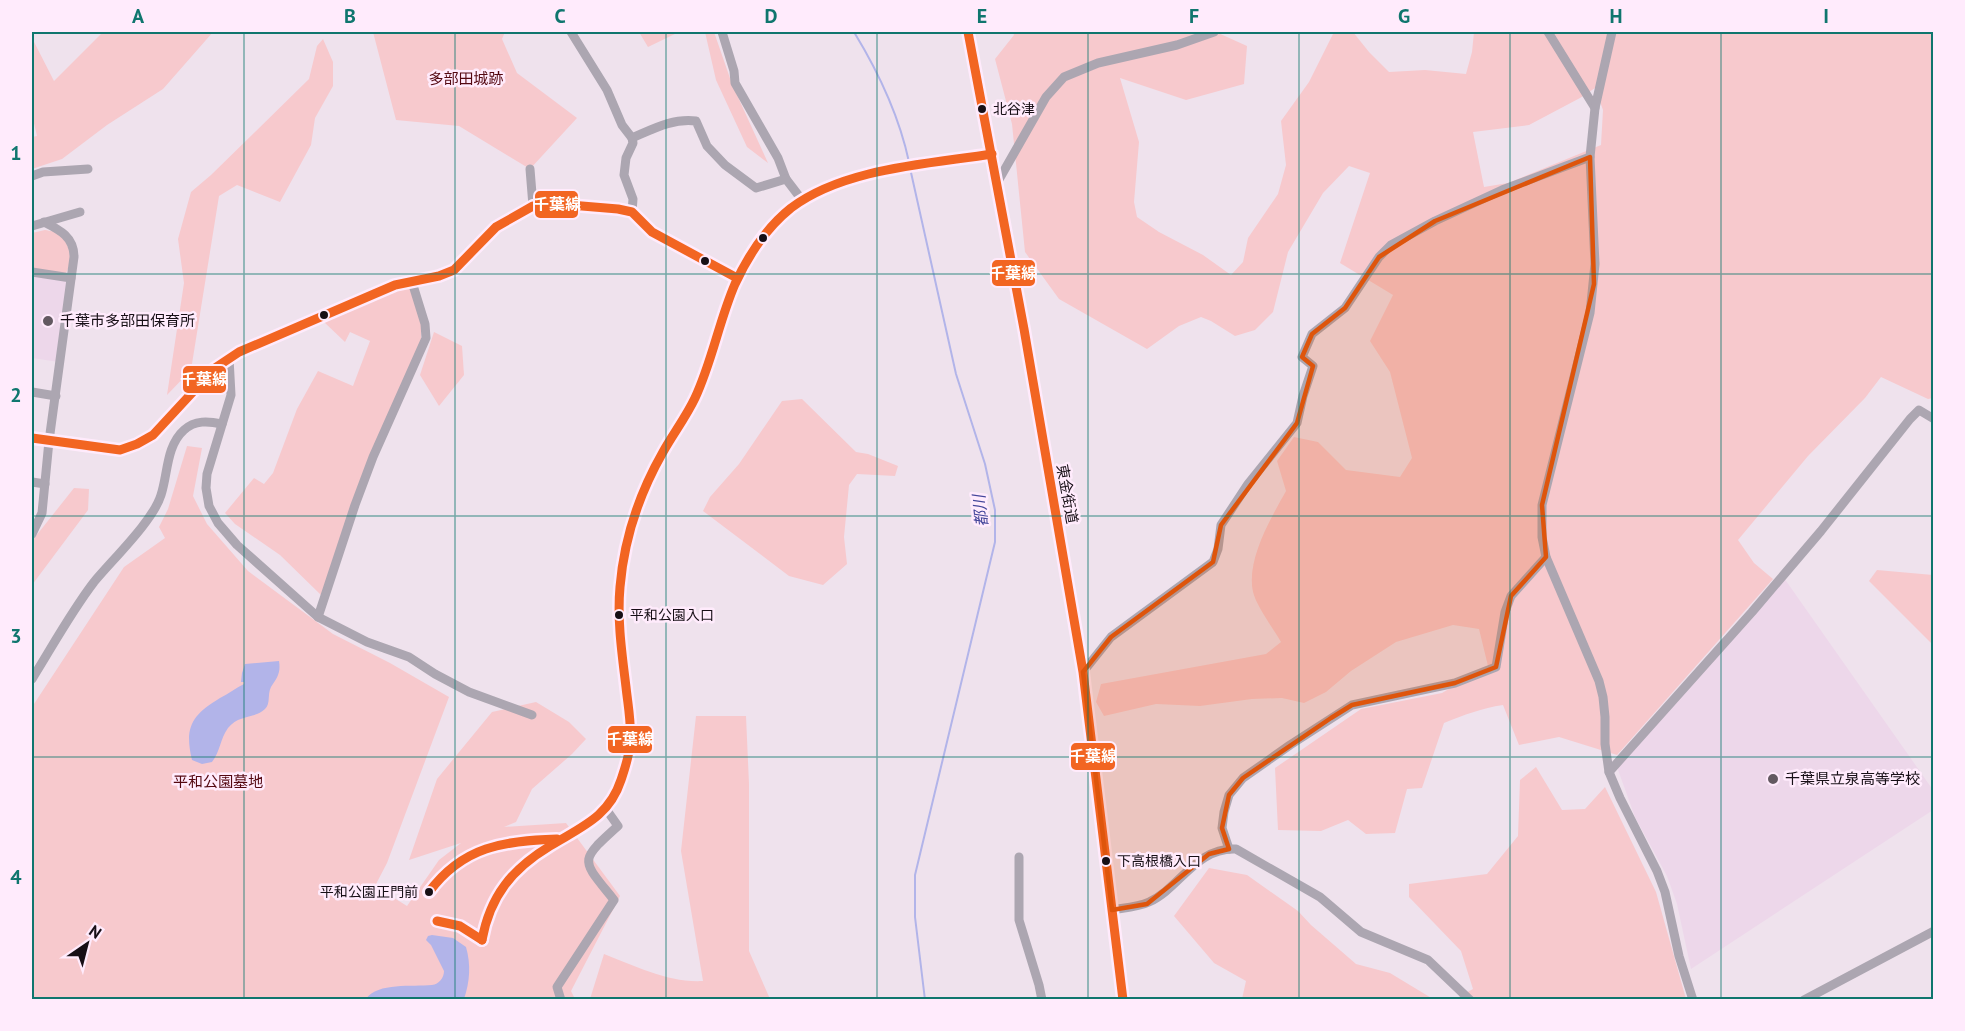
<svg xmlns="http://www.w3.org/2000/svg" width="1965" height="1031" font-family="'PT Sans','Noto Sans JP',sans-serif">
<rect width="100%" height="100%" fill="#efe2ed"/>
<g fill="#edd7ea">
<polygon points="35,276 65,281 68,285 59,362 32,358 32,279"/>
<polygon points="1784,578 1933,790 1933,810 1691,969 1677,904 1667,876 1635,817 1617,767"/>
</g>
<g fill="#f7c9cd" fill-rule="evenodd">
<polygon points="103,32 213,32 163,89 107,125 62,159 32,169 32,137 37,136 32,115 32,38 54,81"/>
<polygon points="373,32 505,32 502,39 517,73 577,118 530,169 459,126 396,120"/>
<polygon points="639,32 679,32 648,47"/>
<polygon points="705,32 714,32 732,84 768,163 747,147 716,80"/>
<path d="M1013,32H1216L1247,46L1244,84L1186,100L1120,78L1139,142L1134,202L1137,217L1159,232L1203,255L1231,275L1243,262L1248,238L1278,194L1286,165L1281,121L1309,82L1334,32H1353L1369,52L1389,72L1425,70L1466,74L1472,52L1474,32H1933V398L1928,399L1881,377L1865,398L1808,456L1738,540L1754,563L1773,579L1617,755L1559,737L1519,745L1503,705C1482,708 1464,715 1444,723L1422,788L1407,789L1395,833L1366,834L1348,820L1321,831L1278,830L1275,768L1361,709L1442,693L1488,666L1479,629L1453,625L1396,642L1351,671L1326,692L1304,703L1282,698L1252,699L1200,706L1156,704L1104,716L1096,702L1101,684L1266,654L1281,642C1274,630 1256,605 1253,592C1246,560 1271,518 1286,491L1277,461L1294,437L1318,442L1346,470L1400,477L1412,458L1390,372L1370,341L1393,295L1340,263L1370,173L1349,166L1323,193L1288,252L1273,312L1255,330L1235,336L1211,321L1201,317L1179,326L1147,349L1059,299L1025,252L1012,124L995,59L1014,35ZM1595,88L1603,110L1601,145L1508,183L1484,187L1473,132L1529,125L1580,98Z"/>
<polygon points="323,39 333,62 333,86 315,118 311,145 280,202 237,185 219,196 191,370 167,395 184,283 178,239 191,192 211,175 309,79 317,46"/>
<path d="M45,230C50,231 55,231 59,234C70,242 74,263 65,274L32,269V233Z"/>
<polygon points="410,286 421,317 421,339 321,595 280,555 235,524 225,513 254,478 264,484 273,473 297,409 318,371 353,386 370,341 350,332 345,342 324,322 383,293"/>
<polygon points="434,332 462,346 464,375 439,406 420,375"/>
<polygon points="802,399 856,452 868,454 898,466 895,476 857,474 849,485 844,537 847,564 823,585 789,576 703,511 710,497 739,464 782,401"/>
<polygon points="187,446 202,448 193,496 207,524 248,571 333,634 390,663 449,697 387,863 375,886 407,906 439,860 461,843 409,860 437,779 492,712 536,702 569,722 586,739 572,754 532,789 516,822 504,827 566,823 620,896 571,991 575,999 32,1000 32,707 124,567 165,538 159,527 168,509"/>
<polygon points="74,488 89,489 88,510 32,585 32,541"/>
<polygon points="1877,570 1933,575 1933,645 1869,581"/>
<path d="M696,716H746L749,784V951L770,999H590L604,954C635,966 669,983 703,981L681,851Z"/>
<polygon points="1536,767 1562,810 1585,809 1605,787 1656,892 1686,999 1455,999 1473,989 1461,951 1409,897 1409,884 1487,874 1518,836 1520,780"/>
<polygon points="1209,868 1247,875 1298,911 1311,925 1356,964 1390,973 1433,999 1242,999 1246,981 1214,963 1174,916"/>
</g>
<g fill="#b2b4e9">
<path d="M279,661C281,673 277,678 271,687C267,695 271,703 265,709C255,719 239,714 228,728C220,739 220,752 212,762L202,764L192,760C184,727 192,715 220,698C228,694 236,688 244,684V682H241L242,673L245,664Z"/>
<path d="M432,935L453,938L466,947C471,964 470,982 464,999H366C378,982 412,987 432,985C439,984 444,978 444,971L431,945L426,940L428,936Z"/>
</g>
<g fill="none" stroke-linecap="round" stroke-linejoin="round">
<g stroke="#b2b4e9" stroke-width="2">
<path d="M854,32C879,73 899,115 909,162"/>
<polyline points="910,168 956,374 985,464 995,510 995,542 915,875 915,917 925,1000"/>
</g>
<g stroke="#aca6b1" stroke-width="9">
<polyline points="571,32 607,90 622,125 632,138 633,143 626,158 624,175 633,199 632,212"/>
<polyline points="722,32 734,71 735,83 778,158 786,179 802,200"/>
<polyline points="1548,32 1595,108"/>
<polyline points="1612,32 1595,108 1590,157 1595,264 1590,313 1542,505 1542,537 1546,557 1599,681 1603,697 1605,717 1605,744 1609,772 1620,798 1657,871 1665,892 1679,956 1693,1000"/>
<path d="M632,138C653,129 673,118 696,121L707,146L725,165L756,188L786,179"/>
<polyline points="530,169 533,206"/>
<polyline points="32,176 43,172 88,169"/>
<polyline points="997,183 1046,97 1064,77 1098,63 1177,45 1214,32"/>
<polyline points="32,226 80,212"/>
<polyline points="32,272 71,278"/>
<polyline points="229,358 231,395 207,474 206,488 209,506 218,523 237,545 318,617 367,642 409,657 435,674 469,692 532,715"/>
<polyline points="32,392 56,396"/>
<path d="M32,438L120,450C133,447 142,443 153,435L215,368L239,352L395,285L439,276L454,270L496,227L513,216L533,206L558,204L618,209L632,212L652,232L737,278"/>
<polyline points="32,482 45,484"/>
<path d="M32,534L42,513L49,441L74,257C74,237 60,230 44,222"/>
<polyline points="318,617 355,505 373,457 426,338 425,324 412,282"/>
<polyline points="1083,672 1111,637 1213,562 1218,549 1221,525 1248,484 1297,423 1303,396 1313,366 1302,357 1312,334 1345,308 1379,257 1391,245 1435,221 1502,190 1590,157"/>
<path d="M32,679C52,647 71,612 94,582C113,559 153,521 161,495C168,474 166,446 184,430C195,420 208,421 222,424"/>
<polyline points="1609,772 1752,612 1821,531 1910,419 1919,410 1934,419"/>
<path d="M563,838C600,821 617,800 628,761C635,740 630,718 627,697C623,661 617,624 620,588C624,542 637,497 660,457C671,437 686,419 695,398C726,326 730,248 802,201C848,170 936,163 992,154"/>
<polyline points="1229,849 1222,828 1224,812 1229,795 1243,778 1290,745 1352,705 1455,683 1496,667 1505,612 1511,596 1546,557"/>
<polyline points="1019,857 1019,920 1039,985 1042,1000"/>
<path d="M1112,910C1123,908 1138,907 1149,902C1180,888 1196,847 1236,849L1320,897L1361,932L1428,960L1470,1000"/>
<path d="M561,1000L557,987L614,900C581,859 578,862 618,826L606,809"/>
<polyline points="1804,1000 1934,931"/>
</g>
<polyline stroke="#aca2af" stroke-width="12" points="968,32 1024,329 1083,672 1123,1000"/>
<g stroke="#ffebfc" stroke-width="14">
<g id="bus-1">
<polyline points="968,32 1024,329 1083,672 1123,1000"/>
<polyline points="32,438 120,450 137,444 153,435 215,368 239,352 395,285 439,276 454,270 496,227 533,206 558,204 618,209 632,212 652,232 737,278"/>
<path d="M429,892C463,846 504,841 557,839"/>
<polyline points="437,921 460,926 482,940"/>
<path d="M482,940C490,896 512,869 550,846C581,827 609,817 621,780C625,768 629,757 630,744C632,725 628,706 626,687C622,654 617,620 620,587C624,539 639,494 663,452C673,434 686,417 695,398C712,362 719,321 735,284C748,256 766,228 791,208C844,168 928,164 992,154"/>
</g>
</g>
<use href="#bus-1" stroke="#f26522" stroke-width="9"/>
</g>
<path fill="#de550c" fill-opacity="0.2" stroke="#de550c" stroke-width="4.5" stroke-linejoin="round" d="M1590,157L1594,284L1542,505L1546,557L1511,596L1496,667L1455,683L1352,705L1331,718L1243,778L1229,795L1222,828L1229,849L1209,854L1147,904L1112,910L1083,672L1111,637L1213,562L1221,525L1297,423L1313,366L1302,357L1312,334L1345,308L1379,257L1435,221Z"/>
<path fill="none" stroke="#0f766e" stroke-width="1.5" stroke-opacity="0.55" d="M244,32V1000M455,32V1000M666,32V1000M877,32V1000M1088,32V1000M1299,32V1000M1510,32V1000M1721,32V1000M32,274H1934M32,516H1934M32,757H1934"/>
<g fill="#170f16" stroke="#ffebfc" stroke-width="2">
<circle cx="982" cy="109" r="5"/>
<circle cx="763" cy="238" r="5"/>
<circle cx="705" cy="261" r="5"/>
<circle cx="324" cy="315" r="5"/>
<circle cx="619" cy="615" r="5"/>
<circle cx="1106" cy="861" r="5"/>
<circle cx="429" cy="892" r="5"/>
</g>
<g fill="#635961" stroke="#ffebfc" stroke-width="2">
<circle cx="48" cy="321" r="6"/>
<circle cx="1773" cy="779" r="6"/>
</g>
<g text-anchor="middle" stroke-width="5" stroke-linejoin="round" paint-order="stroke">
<g font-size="14" fill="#170f16" stroke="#ffebfc" text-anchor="start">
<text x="993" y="114">北谷津</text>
<text x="630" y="620">平和公園入口</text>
<text x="1117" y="866">下高根橋入口</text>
<text x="418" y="897" text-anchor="end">平和公園正門前</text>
</g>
<g font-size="15" fill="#540811" stroke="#ffebfc">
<text x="466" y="84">多部田城跡</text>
<text x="218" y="787">平和公園墓地</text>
</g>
<g font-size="15" fill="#170f16" stroke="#ffebfc" text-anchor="start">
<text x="60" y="326">千葉市多部田保育所</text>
<text x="1785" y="784">千葉県立泉高等学校</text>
</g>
<g font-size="15" fill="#170f16" stroke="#ffebfc">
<text transform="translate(1067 494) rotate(80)" y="5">東金街道</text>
</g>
<g font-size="16" font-style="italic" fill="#45479b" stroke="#ffebfc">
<text transform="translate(980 511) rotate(-96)" y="6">都川</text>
</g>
</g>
<g stroke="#ffebfc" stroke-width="2">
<rect x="534" y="190" width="45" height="29" rx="6" fill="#f26522"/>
<rect x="991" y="259" width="45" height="28" rx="6" fill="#f26522"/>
<rect x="182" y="365" width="45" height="29" rx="6" fill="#f26522"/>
<rect x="607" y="725" width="46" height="29" rx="6" fill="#f26522"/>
<rect x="1070" y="742" width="46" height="29" rx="6" fill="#f26522"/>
</g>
<g font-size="16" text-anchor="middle" font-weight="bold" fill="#fff">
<text x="557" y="210">千葉線</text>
<text x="1013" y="279">千葉線</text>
<text x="204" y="385">千葉線</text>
<text x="630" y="745">千葉線</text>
<text x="1093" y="762">千葉線</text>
</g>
<rect width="1965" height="1031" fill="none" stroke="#ffebfc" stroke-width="66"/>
<g transform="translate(87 944) rotate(35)" stroke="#ffebfc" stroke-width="4.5" paint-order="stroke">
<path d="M0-4.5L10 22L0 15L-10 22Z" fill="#170f16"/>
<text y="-9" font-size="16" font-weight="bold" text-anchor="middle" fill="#170f16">N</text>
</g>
<rect x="33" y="33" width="1899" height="965" fill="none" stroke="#0f766e" stroke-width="2"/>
<g font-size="20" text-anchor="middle" font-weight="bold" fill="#0f766e">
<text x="138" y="23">A</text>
<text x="350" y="23">B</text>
<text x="560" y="23">C</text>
<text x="771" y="23">D</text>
<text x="982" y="23">E</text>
<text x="1194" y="23">F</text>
<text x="1404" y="23">G</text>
<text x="1616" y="23">H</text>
<text x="1826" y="23">I</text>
<text x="16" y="160">1</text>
<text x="16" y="402">2</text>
<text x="16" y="643">3</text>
<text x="16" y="884">4</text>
</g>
</svg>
